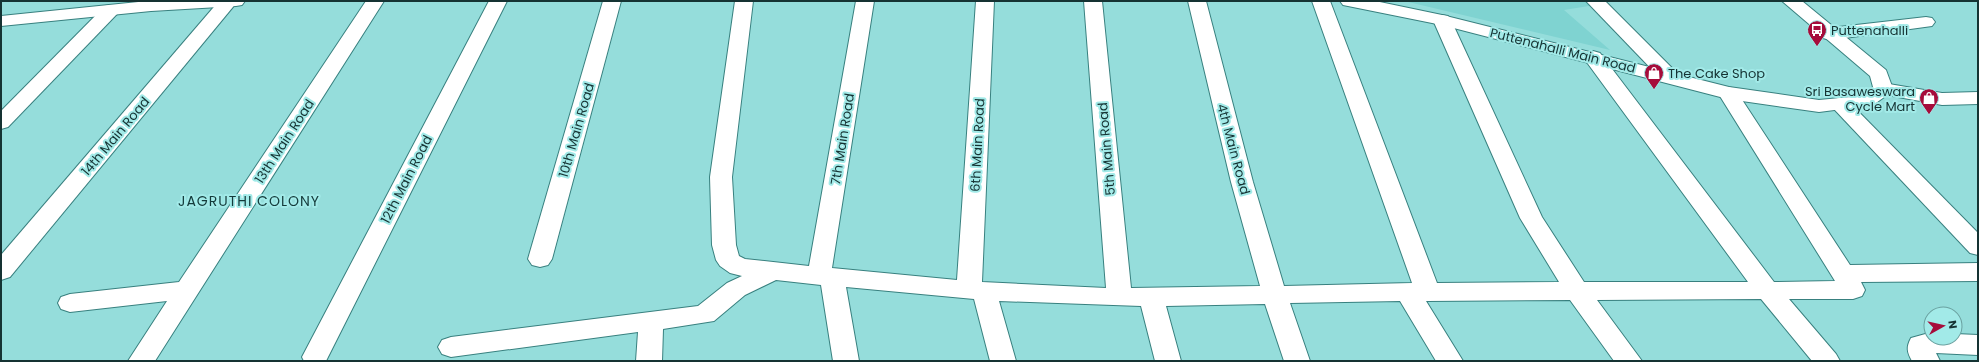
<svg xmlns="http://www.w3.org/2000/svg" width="1979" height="362" font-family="Poppins,sans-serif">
<rect width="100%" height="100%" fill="#95dddb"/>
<polygon fill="#7fd3d1" points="1404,1 1591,1 1595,5 1564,10 1610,50"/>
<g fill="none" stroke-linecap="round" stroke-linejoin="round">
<g stroke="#38807f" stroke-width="2">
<g id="minor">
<polygon points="219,1 237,2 10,277 1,280 1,255"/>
<polygon points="366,1 384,1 155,361 128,361 167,301 70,312 61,309 58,303 61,297 70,294 179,282"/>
<polygon points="489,1 507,1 328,357 326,361 304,361 302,357"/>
<polygon points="603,1 621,1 552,259 548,265 540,267 532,265 528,259"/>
<polygon points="735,1 753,1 732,177 736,245 739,256 745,259 809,266 856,1 874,1 832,268 957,280 976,1 994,1 982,282 1106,288 1084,1 1102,1 1131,288 1260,286 1231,182 1188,1 1206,1 1253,182 1284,286 1412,283 1312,1 1330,1 1437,283 1559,282 1520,218 1433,20 1436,16 1442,15 1448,16 1451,20 1542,217 1584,282 1748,282 1583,57 1586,53 1593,51 1600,53 1774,282 1835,281 1718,93 1721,89 1728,87 1735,89 1850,265 1978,263 1978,281 1861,282 1865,290 1862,296 1853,299 1789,299 1836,354 1840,361 1812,361 1761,299 1597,300 1642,361 1614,361 1570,300 1426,301 1463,361 1436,361 1400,301 1290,303 1310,361 1284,361 1265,304 1166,306 1181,361 1155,361 1141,306 999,301 1016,361 990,361 974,299 846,287 859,361 833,361 821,285 776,280 745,295 714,321 663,329 662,361 636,361 638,332 451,357 442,354 438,347 442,340 451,337 698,306 727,283 742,276 730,273 720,266 716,260 712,245 710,177"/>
<polygon points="1586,1 1605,1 1677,73 1680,77 1677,81 1670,83 1663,81"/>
<polygon points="111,5 117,6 120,10 117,14 8,127 1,129 1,111 105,6"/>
<polygon points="1926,17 1932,18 1935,22 1932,26 1830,40 1823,38 1821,34 1823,30 1830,28"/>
<polygon points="1883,83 1942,93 1978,92 1978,104 1942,105 1876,93 1873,89 1876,85"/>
<polygon points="1840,98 1847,100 1978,233 1978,255 1970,253 1833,108 1830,104 1833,100"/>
<path d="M1929,333H1931V338H1955V334L1978,335V355L1936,353L1940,361H1912C1907,352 1906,347 1911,338Z"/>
</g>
</g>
<g stroke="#38807f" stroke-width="2">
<g id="major">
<polygon points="148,1 245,1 242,5 236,6 151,11 1,26 1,16"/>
<polygon points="1340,1 1375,1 1442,15 1729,87 1819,100 1861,96 1873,87 1870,76 1782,1 1802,1 1886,70 1893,89 1890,93 1873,105 1819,112 1728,99 1442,25 1343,5"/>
</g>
</g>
<use href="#minor" fill="#fff" fill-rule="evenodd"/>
<use href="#major" fill="#fff" fill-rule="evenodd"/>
</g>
<defs>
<g id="bus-pin" transform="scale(1)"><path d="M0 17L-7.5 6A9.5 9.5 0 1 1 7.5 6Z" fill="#a60c3b" stroke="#a2eae8"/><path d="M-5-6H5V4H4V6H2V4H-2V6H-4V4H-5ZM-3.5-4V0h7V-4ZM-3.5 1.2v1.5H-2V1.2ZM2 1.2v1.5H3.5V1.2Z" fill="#fff"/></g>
<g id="shop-pin" transform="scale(1)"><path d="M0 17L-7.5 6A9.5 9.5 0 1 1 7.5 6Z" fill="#a60c3b" stroke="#a2eae8"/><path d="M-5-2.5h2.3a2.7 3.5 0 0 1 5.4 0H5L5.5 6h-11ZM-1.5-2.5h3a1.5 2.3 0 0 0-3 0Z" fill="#fff"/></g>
</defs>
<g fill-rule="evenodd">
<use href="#bus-pin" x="1817" y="30"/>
<use href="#shop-pin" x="1654" y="73"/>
<use href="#shop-pin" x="1929" y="98"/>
</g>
<g text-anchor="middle" stroke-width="4" stroke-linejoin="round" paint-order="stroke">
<g font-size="13" fill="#153333" stroke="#a2eae8" text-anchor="start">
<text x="1831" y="35">Puttenahalli</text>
<text x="1668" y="78">The Cake Shop</text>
<text x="1915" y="96" text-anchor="end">Sri Basaweswara<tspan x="1915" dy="15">Cycle Mart</tspan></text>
</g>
<g font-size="13" fill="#153333" stroke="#a2eae8">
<text transform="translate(1563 50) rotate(14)" y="5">Puttenahalli Main Road</text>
<text transform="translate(576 130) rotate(-74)" y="5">10th Main Road</text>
<text transform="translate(115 136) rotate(-50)" y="5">14th Main Road</text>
<text transform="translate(842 139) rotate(-81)" y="5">7th Main Road</text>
<text transform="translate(284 141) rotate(-57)" y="5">13th Main Road</text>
<text transform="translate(977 145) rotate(-87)" y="5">6th Main Road</text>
<text transform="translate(1106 149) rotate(-95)" y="5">5th Main Road</text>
<text transform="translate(1234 149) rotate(75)" y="5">4th Main Road</text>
<text transform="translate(406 179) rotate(-63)" y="5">12th Main Road</text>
</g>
<g font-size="14" letter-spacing="1" fill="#143a3a" stroke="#a2eae8">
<text x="249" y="206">JAGRUTHI COLONY</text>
</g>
</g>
<rect width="1979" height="362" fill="none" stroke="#153333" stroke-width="4"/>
<g transform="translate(1943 326) rotate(82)"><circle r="19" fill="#a2eae8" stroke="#6aa1a0"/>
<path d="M0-3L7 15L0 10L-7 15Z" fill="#a60c3b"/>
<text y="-6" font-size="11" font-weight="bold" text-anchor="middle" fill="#153333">N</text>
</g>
</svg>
